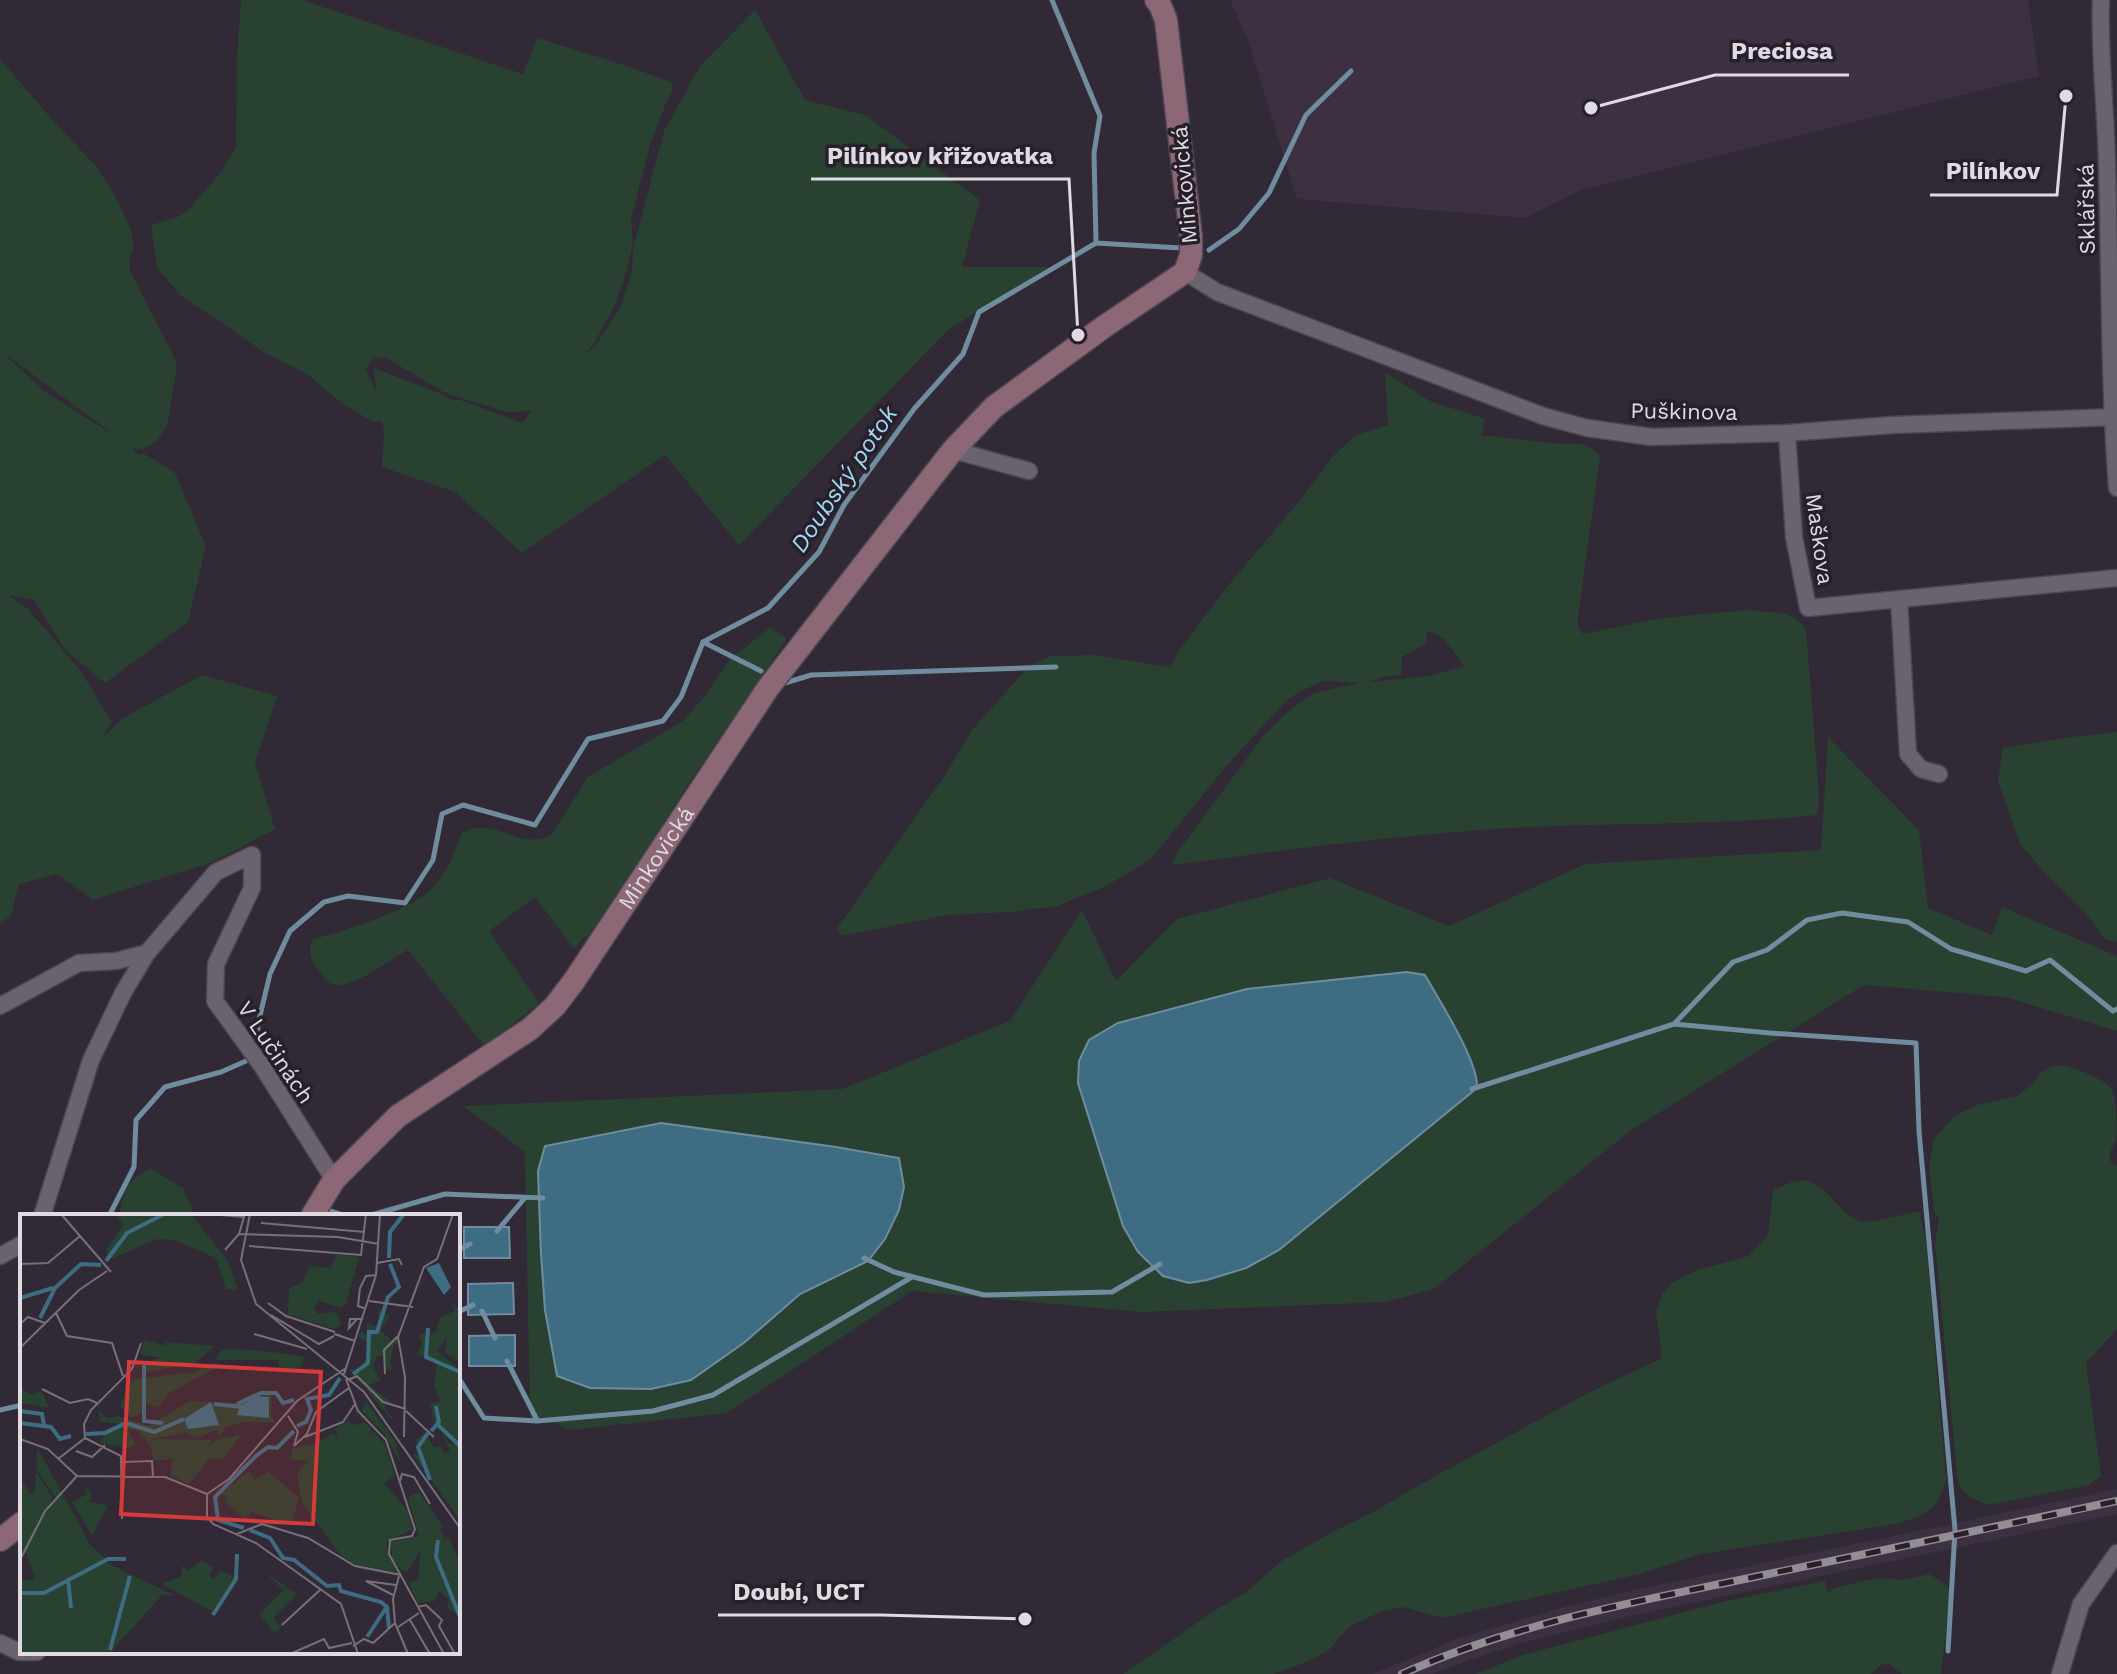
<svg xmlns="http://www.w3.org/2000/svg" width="2117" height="1674" font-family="'Work Sans',sans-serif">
<rect width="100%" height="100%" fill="#312935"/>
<g fill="#3c3042">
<polygon points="1230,0 2028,0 2039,76 1581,190 1525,218 1297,199 1248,40"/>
<polygon points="2117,1489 2117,1514 1635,1615 1518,1644 1467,1661 1433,1674 1373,1674 1459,1638 1564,1607 1630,1591"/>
</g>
<g fill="#284130" fill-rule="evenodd">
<path d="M241,0H302L523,74L537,38L621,64L671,82L673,87L672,92L666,103L650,145L631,218L633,244L627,269L616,303L595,342L582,359L598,342L622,304L632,271L633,250L664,131L700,66L755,10L805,100L865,115L980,200L962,267H1049L948,330L739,545L665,455L522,553L455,492L382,467L384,432L382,421L373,422L343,404L307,374L263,352L231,329L181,296L157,268L151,225L178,217L188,210L222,171L236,147L237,58ZM374,357L388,359L445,393L507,412L532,411L522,423L460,400L449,399L442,394L374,368L376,392L366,369Z"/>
<path d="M0,59L57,125L96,166L115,196L130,227L134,246L129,259L130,270L175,359L177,367L167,426L156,442L143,449L132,448L139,455L143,453L175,473L206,546L188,622L105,683L65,650L34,600L8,595L28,609L80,670L112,722L103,737L123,718L202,675L277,696L255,763L275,829L213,862L93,900L57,874L19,884L11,915L0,924ZM1,351L117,437L47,393Z"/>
<path d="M1385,372L1430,401L1485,419L1481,435L1549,443L1581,444L1593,449L1600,457L1577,624L1583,634L1661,618L1748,610L1787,614L1796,619L1806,629L1818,781L1819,803L1817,815C1716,826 1613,822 1512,828C1398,835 1285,850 1172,865L1179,850L1264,735L1290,710L1314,693L1359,683L1323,681L1299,692L1287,700L1229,763L1150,860L1104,887L1057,906L1011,912L948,915L841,936L837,928L945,775L972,730L1030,665L1051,656L1094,655L1170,667L1178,652L1227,587L1301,499L1334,455L1356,435L1388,425ZM1430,631L1444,639L1464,666L1429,676L1369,682L1383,677L1401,675L1402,657L1427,643L1426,634Z"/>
<path d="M770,627L787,639L687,786L592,935L584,937L574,949L535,897L489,931L539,1003L485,1047L408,950C392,959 353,988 335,985C327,984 322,974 317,968C310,958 308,952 312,940C343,930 413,911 433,887C438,881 444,874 448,867C455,855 456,843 463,832C465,832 475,828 476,828C503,825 524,850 552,834L588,777L683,721L704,697L733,655L746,647Z"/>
<polygon points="2117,732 2117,942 2105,939 2084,911 2044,872 2020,844 1998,781 2003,748 2071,737"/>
<path d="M1828,737L1919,830L1928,908L1992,935L2002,907L2117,956V1031L2005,997L1864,985L1630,1131L1434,1289L1385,1302L1142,1312L912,1291L727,1413L569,1430L551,1421L530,1418L525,1152L463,1106L842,1089L1010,1021L1082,910L1116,981L1177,919L1330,878L1449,926L1585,864L1821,850ZM1425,975L1460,1037L1477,1080L1246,1268C1220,1276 1186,1292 1161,1274C1152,1268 1145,1259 1138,1252ZM661,1123L836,1147L899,1158L904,1187L868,1261L800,1294L745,1342L557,1376L545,1310L538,1171Z"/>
<path d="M2062,1065C2073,1067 2101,1078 2109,1086C2117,1094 2117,1124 2117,1136C2115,1146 2108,1150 2110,1161L2117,1166V1329L2086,1363L2101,1476L2089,1485L1988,1505L1969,1497L1958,1484L1935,1243L1939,1220L1934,1211L1929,1167L1934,1139L1955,1116L1977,1105L2017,1096L2031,1085L2041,1073L2050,1067Z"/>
<path d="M150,1168L183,1188L195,1216H119C125,1187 124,1185 150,1168Z"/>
<path d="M1808,1180L1823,1189L1847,1214L1860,1222L1876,1221L1919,1211L1926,1240L1946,1481C1935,1512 1927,1515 1896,1524L1701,1554L1640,1574L1442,1618L1403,1607L1380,1612L1349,1627L1328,1651L1309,1661L1274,1674H1123L1214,1611L1245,1593L1283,1560L1334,1531L1375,1511L1430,1479L1586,1394L1662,1358L1656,1312L1662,1294L1673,1282L1700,1269L1749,1256L1768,1235L1773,1190L1792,1182Z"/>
<polygon points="1929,1574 1945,1584 1951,1591 1941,1674 1902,1674 1889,1664 1881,1665 1871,1674 1475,1674 1523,1655 1726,1601 1825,1581 1827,1593 1834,1588 1877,1578 1903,1580"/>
</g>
<g fill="#3e6c82" stroke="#6f8d9f" stroke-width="2">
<path d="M1407,972L1425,975C1439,1000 1479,1062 1477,1088L1279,1250L1246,1268L1207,1280L1189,1283L1163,1276L1138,1252L1123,1226L1078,1083L1079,1061L1089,1040L1118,1023L1247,989Z"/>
<polygon points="661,1123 836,1147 899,1158 904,1187 899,1210 885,1239 868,1261 800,1294 745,1342 691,1380 651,1389 590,1388 557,1376 545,1310 541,1254 538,1171 545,1146"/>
<polygon points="464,1227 509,1227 510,1258 464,1258"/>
<polygon points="513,1283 514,1314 468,1315 468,1284"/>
<polygon points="515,1335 515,1366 469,1366 469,1336"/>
</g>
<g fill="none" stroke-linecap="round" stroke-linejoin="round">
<g stroke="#6f8d9f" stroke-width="5">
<polyline points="1096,243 1181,248"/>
<polyline points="1209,250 1239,229 1269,193 1306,115 1351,71"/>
<polyline points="703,642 761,671"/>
<polyline points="785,683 811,675 1056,667"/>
<polyline points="1674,1024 1770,1033 1916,1043 1919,1131 1955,1530 1948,1651"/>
<polyline points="257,1050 258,1024 270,974 290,931 324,902 348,896 405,903 433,860 442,814 463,805 535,825 588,739 663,721 681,697 703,642 768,608 819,552 844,505 914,409 963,354 979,312 1096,243 1094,153 1100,116 1052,0"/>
<polyline points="1472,1089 1674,1024 1733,962 1767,950 1807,920 1842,913 1908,922 1951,949 2026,971 2050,960 2113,1011 2117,1009"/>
<polyline points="330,1211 346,1216"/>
<polyline points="109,1216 134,1167 136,1120 165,1087 221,1072 246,1061"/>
<polyline points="368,1216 445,1194 543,1198"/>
<polyline points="497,1231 524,1199"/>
<polyline points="458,1250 470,1244"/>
<polyline points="864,1258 894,1272 984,1295 1112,1292 1160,1264"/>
<polyline points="482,1311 495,1338"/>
<polyline points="458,1312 473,1305"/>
<polyline points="507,1361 537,1420"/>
<polyline points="458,1377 484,1418 537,1421 653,1411 713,1395 912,1277"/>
<polyline points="0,1410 22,1405"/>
</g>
<g stroke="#4d4650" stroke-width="19">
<g id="street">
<path d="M2101,0C2099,55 2106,110 2107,165C2110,272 2109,380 2117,488"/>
<polyline points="1185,272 1217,292 1543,416 1587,428 1652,437 1787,433 1892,425 2117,417"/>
<polyline points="1787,433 1794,537 1808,608 2117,578"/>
<polyline points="953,450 1029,471"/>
<polyline points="1899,599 1908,754 1921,769 1939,774"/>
<polyline points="0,1006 79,963 116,961 147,953"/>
<polyline points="42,1216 91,1060 123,993 147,953 216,872 252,855 252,888 216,964 215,1001 262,1066 334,1180"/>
<polyline points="0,1256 22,1244"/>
<polyline points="0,1643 19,1652 37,1652"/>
<polyline points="2060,1674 2081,1604 2117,1553"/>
</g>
</g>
<g stroke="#4d4650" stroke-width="25">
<g id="secondary">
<path id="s1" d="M312,1216L334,1180L398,1116L530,1029L555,1006L574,981L768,688L953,450L994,407L1105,326L1185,272L1191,255V237L1166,20L1160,5L1156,0"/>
<polyline points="0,1540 22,1523"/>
</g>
</g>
<use href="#street" stroke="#6b6270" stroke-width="16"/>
<use href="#secondary" stroke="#8c6876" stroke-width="22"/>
<g stroke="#938d96" stroke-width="8">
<path id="rail" d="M1402,1674C1506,1627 1619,1605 1730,1582C1859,1555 1988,1529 2117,1501"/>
</g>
<use href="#rail" stroke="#27202b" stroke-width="5" stroke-dasharray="15" stroke-linecap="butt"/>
</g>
<g text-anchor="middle" stroke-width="7" stroke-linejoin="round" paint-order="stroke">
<g font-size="22" fill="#e0dbe3" stroke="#27202b">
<text transform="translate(1184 185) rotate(-95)" y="8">Minkovická</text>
<text transform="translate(2086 209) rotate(-91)" y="8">Sklářská</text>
<text transform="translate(1684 411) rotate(1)" y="8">Puškinova</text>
<text transform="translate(1820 539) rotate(82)" y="8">Maškova</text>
<text dy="8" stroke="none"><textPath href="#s1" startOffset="504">Minkovická</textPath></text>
<text transform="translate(276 1052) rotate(56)" y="8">V Lučinách</text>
</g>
<g font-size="24" font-style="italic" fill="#9fdaf7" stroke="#27202b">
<text transform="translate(844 479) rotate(-56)" y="8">Doubský potok</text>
</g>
</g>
<g transform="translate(20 1214)">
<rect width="440" height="440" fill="#312935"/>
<path d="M96,0H171L208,47L218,76L206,75L196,44L154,26L137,25L89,46L86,35L103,11ZM316,40L339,43L326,90L321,94L299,87L294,94L298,100L316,98L321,111L314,115L268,100L269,75L282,68L290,52L311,54ZM432,90L440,96V149L425,139L427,123L417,137L438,154L434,158L440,156V230L414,209L410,190L420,187L414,171L417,148L397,140L402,130L399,121L416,118L420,103L435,97ZM359,95L370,102L360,116L372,127L377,123L379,131L374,130L370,150L374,155L367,157L364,143L357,142L353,153L361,166L349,171L376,192L364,191L375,210L329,155L339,156L346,144L350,129L338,123L340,118L348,121L346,108L357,113ZM124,126L147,132L144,128L195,132L175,149L126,158L125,149L140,144L120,140ZM214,135L253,138L284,143L281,153L271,154H258L259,146H195L202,136ZM191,150H203L149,179L138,194L124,189L123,198L111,204L100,192L111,166L175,158ZM0,174L12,181L22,177L29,194L0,189ZM234,179H252L251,203L256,208H222L206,213L199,223L196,216L177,224L166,219L132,225L191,226L187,233L200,224L221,221L203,245L190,244L169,270L150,261L153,245L133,246L132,234L117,216L107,215L116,230L109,234L80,229L84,221L67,222L102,210L80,208L78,195L87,204L98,202L129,212L169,187L217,189ZM241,181L249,183L250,201H217L220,192ZM346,187L375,227L381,250L365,221L342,197ZM328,206L333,211L345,209L352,215L347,224L353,217L365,230L375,262L364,269L387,296L393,315L366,329L377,359L340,353L321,342L282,289L277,260L288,247L271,246L272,234L295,230L314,219L319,229L315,215ZM421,217L429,229L440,231V306L393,241L398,239L396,225L406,219L414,233H420L418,228L425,239L430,238ZM17,233L70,330L91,351L154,381H142L89,440H0V367L15,365L6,339L0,342V263L10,280L15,278L16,258L32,283L30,290L36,284L17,257ZM229,257L235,266L248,258L279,283L271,311L232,298L225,306L205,287L207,282L199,281ZM64,272L72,279L69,288L88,291L72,322L52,288L67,280ZM399,278L422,311L419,323L422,316L424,326L429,323L440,350V401L427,394L429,386L419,377L415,387L398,389L389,369L399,364L400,337L388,357L381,356L372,344L371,328L399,322L388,283ZM182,346L193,354L189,361L193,365L201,357L216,364L193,398L142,370L162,362L161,351L168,357ZM244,357L277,380L253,404L261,413L255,419L239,401L263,376Z" fill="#284130" fill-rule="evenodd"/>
<path d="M419,49L431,73L424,81L406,54ZM237,182L249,183V204L217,201L220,192ZM191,188L199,211L168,215L164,205Z" fill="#3e6c82"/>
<path fill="none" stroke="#3e6c82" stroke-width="4" d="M369,44L370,18L384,0M86,47L107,19L144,0M0,84L33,74M20,104L35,74L61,50L81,51M408,114L406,143L440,158M124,151V207L143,209M333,160L348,149L349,118H357L368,83L379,73L370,50M194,190L223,193M217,190L241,179H256L263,189L274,186M0,197L22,200L24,211M0,209L31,213L40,225L51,222M418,211L440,232M277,212L286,208L291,196L287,185L309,181L320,164M411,217L419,208L416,192M408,219L398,233L410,266M66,220L85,219L106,209L134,218L164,205M224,314L198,306L195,283L236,242L248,233L257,234L274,217M230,316L250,324L263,344L274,346L307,372L319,371L321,377L361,388L367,393L369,414M418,326L416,343L440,403M48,365L51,394M0,379H24L88,345H106M193,401L216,365L217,340M347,423L366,394M90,436L110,362"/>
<path fill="none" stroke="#77707b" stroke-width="2" d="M41,0L91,58M189,0L224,3L219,20L205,36M230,0L221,46L236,90L344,178L440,314M241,9L345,18M219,20L318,23L359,30M229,32L341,41L346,0M357,49L379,45L382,51M0,50L28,49L60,22M349,87L393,93M248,89L266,102L315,118M346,95L338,92L340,74L346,62L356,61M36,99L47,122L92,129L103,162M251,101L299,130L314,122M337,105L329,114L330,105H343M0,110L8,103L25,109M234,120L287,135M322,122L314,120L335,127M0,134L59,76L87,57M324,160L356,61L360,0M365,160L364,136L378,122M326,165L338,197L366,226L395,315L392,322L370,326L369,340L424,440M328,166L337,162L363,188L386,195M22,175L50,189L68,185L77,189M386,197L414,223M268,202L278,218L274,232M285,223L323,208L335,190M384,223L385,163L378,123L404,53L417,45L433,0M65,224L101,242L102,305M0,225L28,235L57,262L145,263L187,280M274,232L287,220L296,198L329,174M56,237L72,243L85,231M38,245L65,224L64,210L71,196L112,155L121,129M103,248L132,247L133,263M380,267L382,260L394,263L410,290M187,280V303L193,310L236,329L321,390L338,440M187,280L209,265L277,187L326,154M217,320L242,310L288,324L335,352L381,361M0,346L25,297L57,262M373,381L346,367L376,371M398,393L406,391L422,406L419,412L435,440M390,406L410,440M375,409L388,440M262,411L301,375M378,413L399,399M333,432L344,425L353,429L375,409L373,385L379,362M270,440L304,425L309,434L332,429"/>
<path fill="#d73a3b" fill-opacity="0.15" stroke="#d73a3b" stroke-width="4" d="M109,148L301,158L293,310L101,300Z"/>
<rect width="440" height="440" fill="none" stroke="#e0dbe3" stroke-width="4"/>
</g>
<path fill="none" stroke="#e0dbe3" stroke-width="3" d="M1591 108L1715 75H1849M1078 335L1069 179H811M2066 96L2057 195H1930M1025 1619L881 1615H718"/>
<g fill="#e0dbe3" stroke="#27202b" stroke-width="3">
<circle cx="1591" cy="108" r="8"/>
<circle cx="1078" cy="335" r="8"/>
<circle cx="2066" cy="96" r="8"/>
<circle cx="1025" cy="1619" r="8"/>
</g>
<g font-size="24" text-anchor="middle" font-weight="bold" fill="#e0dbe3" stroke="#27202b" stroke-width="7" stroke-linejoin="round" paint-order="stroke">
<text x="1782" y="59">Preciosa</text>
<text x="940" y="164">Pilínkov křižovatka</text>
<text x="1993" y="179">Pilínkov</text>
<text x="799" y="1600">Doubí, UCT</text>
</g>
</svg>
